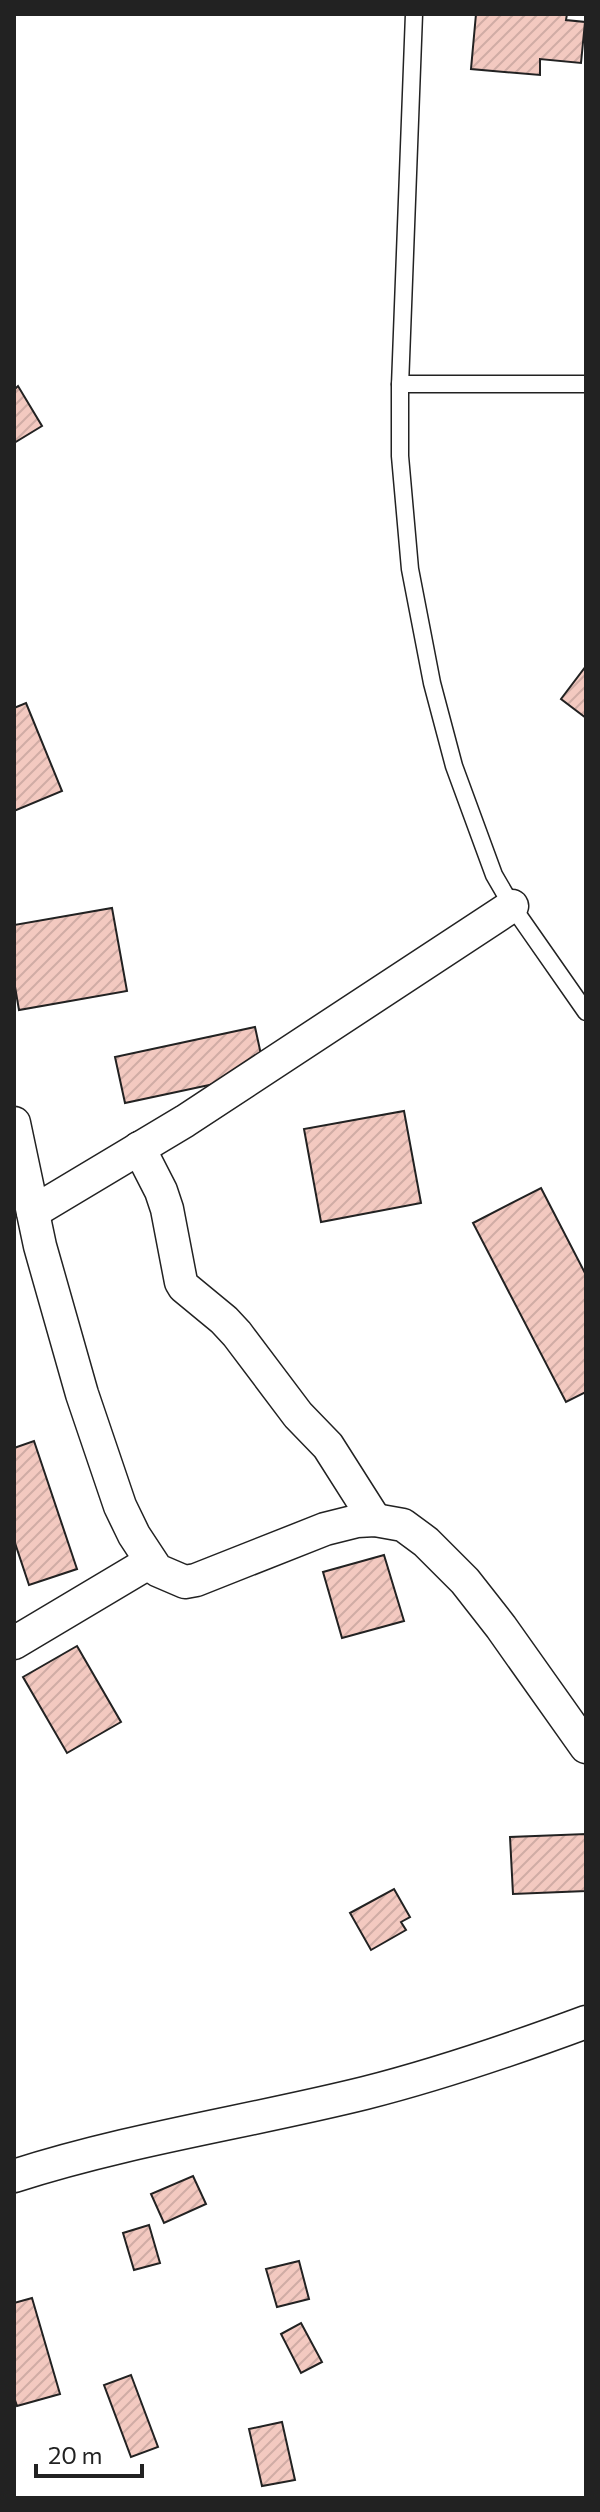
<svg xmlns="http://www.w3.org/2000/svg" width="600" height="2512" font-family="Commissioner,sans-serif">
<defs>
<pattern id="building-hatch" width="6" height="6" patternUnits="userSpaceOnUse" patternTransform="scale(2)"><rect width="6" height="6" fill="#f3c9c0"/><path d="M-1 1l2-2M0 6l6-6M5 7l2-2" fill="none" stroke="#d0aca5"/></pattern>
</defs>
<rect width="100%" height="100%" fill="#fff"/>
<g fill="url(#building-hatch)" stroke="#222" stroke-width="2">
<polygon points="476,14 567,14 566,20 585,22 581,63 540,59 540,75 471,69"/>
<polygon points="14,385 16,388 18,386 42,426 14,443"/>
<polygon points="586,666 586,718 561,699"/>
<polygon points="26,703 62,791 14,811 14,708"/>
<polygon points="112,908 127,991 19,1010 14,981 14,925"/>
<polygon points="255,1027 265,1073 125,1103 115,1057"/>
<polygon points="404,1111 421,1203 321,1222 304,1129"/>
<polygon points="541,1188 586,1275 586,1392 566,1402 473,1223"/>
<polygon points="34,1441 77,1569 29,1585 14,1540 14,1448"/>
<polygon points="384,1555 404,1621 342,1638 323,1572"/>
<polygon points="77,1646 121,1722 67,1753 23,1677"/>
<polygon points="586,1834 586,1891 513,1894 510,1837"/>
<polygon points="394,1889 410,1917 401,1922 406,1930 371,1950 350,1913"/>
<polygon points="193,2176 206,2204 164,2223 151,2194"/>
<polygon points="149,2225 160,2263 134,2270 123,2233"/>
<polygon points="299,2261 309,2299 277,2307 266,2269"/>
<polygon points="32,2298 60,2394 17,2406 14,2397 14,2303"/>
<polygon points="301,2323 322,2362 301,2373 281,2334"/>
<polygon points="131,2375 158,2447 131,2457 104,2385"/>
<polygon points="282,2422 295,2480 262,2486 249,2429"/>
</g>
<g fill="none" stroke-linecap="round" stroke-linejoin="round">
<g stroke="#222" stroke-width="19">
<g id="service">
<polyline points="414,14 400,386 400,456 410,569 432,683 454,766 494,875 512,906 586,1012"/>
<polyline points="400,384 586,384"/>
</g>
</g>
<g stroke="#222" stroke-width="35">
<g id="minor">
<polyline points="14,1123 40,1246 82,1394 120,1506 134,1535 157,1570 185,1582 196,1580 325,1529 357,1521 375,1520 403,1525 426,1542 465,1581 501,1627 586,1747"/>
<polyline points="139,1148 161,1191 167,1209 181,1282 184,1287 224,1320 237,1334 298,1415 328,1446 375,1520"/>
<polyline points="33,1212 185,1121 512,906"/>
<polyline points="14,1643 150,1562"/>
<path d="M14,2176C129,2139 248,2122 365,2093C440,2074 513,2049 586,2022"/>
</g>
</g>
<use href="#service" stroke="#fff" stroke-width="16"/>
<use href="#minor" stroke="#fff" stroke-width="32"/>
</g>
<rect width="600" height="2512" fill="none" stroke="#222222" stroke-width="32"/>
<path d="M36 2464v12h106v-12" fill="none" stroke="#222222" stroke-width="4"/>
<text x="48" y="2464" font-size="24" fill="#222222" stroke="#ffffff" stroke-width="6" paint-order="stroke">20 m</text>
</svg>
